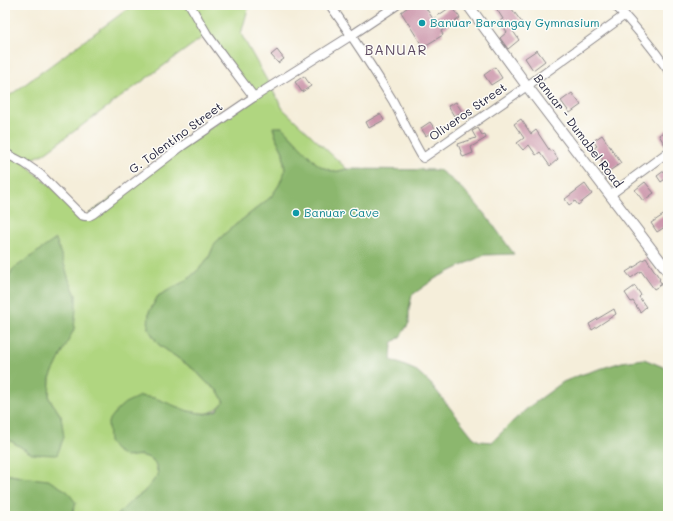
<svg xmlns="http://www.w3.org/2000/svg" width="673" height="521" font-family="Mali,sans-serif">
<rect width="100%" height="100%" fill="#fdfcf7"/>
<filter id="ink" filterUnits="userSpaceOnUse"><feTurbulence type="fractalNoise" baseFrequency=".025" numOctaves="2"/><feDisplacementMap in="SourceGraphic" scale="8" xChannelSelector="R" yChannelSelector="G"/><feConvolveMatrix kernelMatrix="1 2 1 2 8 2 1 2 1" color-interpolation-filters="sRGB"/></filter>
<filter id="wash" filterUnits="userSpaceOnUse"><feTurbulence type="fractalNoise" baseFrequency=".012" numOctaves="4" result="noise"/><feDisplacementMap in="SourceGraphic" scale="16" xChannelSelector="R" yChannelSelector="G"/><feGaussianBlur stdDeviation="0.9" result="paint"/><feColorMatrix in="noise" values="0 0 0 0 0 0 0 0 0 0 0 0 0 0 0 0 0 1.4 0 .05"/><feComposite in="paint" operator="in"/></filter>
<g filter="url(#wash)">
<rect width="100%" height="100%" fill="#f5eeda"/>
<path fill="#b0d680" stroke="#697c5e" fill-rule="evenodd" d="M133,5H249L241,34L283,109L347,169L334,172L322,167L316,163L282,127L273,128L277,140L283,152L285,172L279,185L271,197L229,230L215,243L209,257L199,269L187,280L158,296L149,312L148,328L158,344L196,371L206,382L218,391L224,402C210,416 207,414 188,411L126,456C144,455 155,454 158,475L144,492L131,501L116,516H71L76,503L21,477L5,474V439L11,441L32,454L61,416L49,398L50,378L58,361L76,295L69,280L62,259L13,269L5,283V99ZM207,34L254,97L85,217L24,163L43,154Z"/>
<g fill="#8cb76e" stroke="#576c54">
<path d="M273,127H282L316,163L322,167L334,172L347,169L439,170C457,182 473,199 486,216C496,228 504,241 514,254L484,255L436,278L412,295L409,309V323L400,337L392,343L391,360L417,371L431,384L473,437L479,441L492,442L512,422L529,407L563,382L580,375L622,362L644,359L668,369V516H116L131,501L144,492L158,475L157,467L152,459L141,455L126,457L115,450L109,442L108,422L118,409L125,403L140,396L155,398L188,411L206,414L216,411L224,402L218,391L206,382L196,371L158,344L148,328L149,312L158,296L187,280L199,269L209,257L215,243L229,230L271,197L279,185L285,171L283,152L277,140Z"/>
<polygon points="56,239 69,280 76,295 76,309 74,329 50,378 49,398 61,416 64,437 57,455 32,454 11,441 5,439 5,283 13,269"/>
<polygon points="5,474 21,477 48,480 67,491 76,503 71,516 5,516"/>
</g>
<g id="blocks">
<g fill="#cc97ac">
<polygon points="411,5 424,5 433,19 452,6 460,18 441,31 443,35 423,47 401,12"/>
<polygon points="494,5 509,5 523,24 513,31 519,40 508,49 500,38 507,32 500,21 503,19"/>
<polygon points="277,50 284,59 278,63 271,55"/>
<polygon points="537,50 545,61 533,70 525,58"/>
<polygon points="495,67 502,78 491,85 484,75"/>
<polygon points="304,76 311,86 302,92 295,82"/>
<polygon points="572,93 581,105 570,113 561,101"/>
<polygon points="456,102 462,112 454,116 448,106"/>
<polygon points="380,114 384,120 369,128 366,122"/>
<polygon points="521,119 531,134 536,130 550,151 552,150 558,159 550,166 540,152 536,155 529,145 523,150 517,143 524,138 514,124"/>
<polygon points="430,122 435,129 426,136 421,128"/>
<polygon points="478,128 482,135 485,134 486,138 471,147 473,153 463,157 458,144 476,138 472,131"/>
<polygon points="668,129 668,147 666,147 659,135"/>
<polygon points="602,135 621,163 608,172 601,161 603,160 594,148 597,146 593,141"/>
<polygon points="668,168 668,177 661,182 657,176"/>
<polygon points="645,182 654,193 643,201 635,190"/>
<polygon points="585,184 592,194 578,205 575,201 569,205 565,199"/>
<polygon points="668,212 668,225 657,232 651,223"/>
<polygon points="646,258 660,279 659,280 662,284 654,289 641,271 631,278 626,272 639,264 638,263"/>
<polygon points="635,286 641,295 639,297 646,307 640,312 633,301 631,302 625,293"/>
<polygon points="614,309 616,314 592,330 589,324"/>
</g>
</g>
</g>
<g filter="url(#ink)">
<use href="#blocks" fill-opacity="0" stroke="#8c888a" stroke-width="1"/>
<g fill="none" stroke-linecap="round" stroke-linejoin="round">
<g stroke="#8c888a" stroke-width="10">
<g id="minor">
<polyline points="190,5 207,34 226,60 254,97"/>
<path d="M330,5C352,36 373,68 393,101C403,120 412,140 423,158L527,86L625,15"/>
<path d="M615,5C634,25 652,47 668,70"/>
<path d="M5,153L24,163L40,174L81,215C86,217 89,217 93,214L182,146L254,97L352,35L397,5"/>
<polyline points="610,195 668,152"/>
</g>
</g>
<g stroke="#8c888a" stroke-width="12">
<polyline id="tertiary" points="468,5 527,86 668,271"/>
</g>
<use href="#minor" stroke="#fff" stroke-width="8"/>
<use href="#tertiary" stroke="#fff" stroke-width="10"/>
</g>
</g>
<g fill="#0f9aa8" stroke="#fdfcf7" stroke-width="1.5">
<circle cx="422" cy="23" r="4"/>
<circle cx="296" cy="213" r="4"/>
</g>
<g text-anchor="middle" stroke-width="3" stroke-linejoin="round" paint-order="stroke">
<g font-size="12" fill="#0d838f" stroke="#fdfcf7" text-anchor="start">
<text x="430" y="27">Banuar Barangay Gymnasium</text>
<text x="304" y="217">Banuar Cave</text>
</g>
<g font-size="12" fill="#22223b" stroke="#fdfcf7">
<text transform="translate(468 112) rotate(-35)" y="4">Oliveros Street</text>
<text transform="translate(578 131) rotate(53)" y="4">Banuar - Dumabel Road</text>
<text transform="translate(176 138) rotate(-36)" y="4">G. Tolentino Street</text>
</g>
<g font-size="14" letter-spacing="1" fill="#5e4b63" stroke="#fdfcf7">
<text x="396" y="55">BANUAR</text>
</g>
</g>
<rect width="673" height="521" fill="none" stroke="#fdfcf7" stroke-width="20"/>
</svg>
